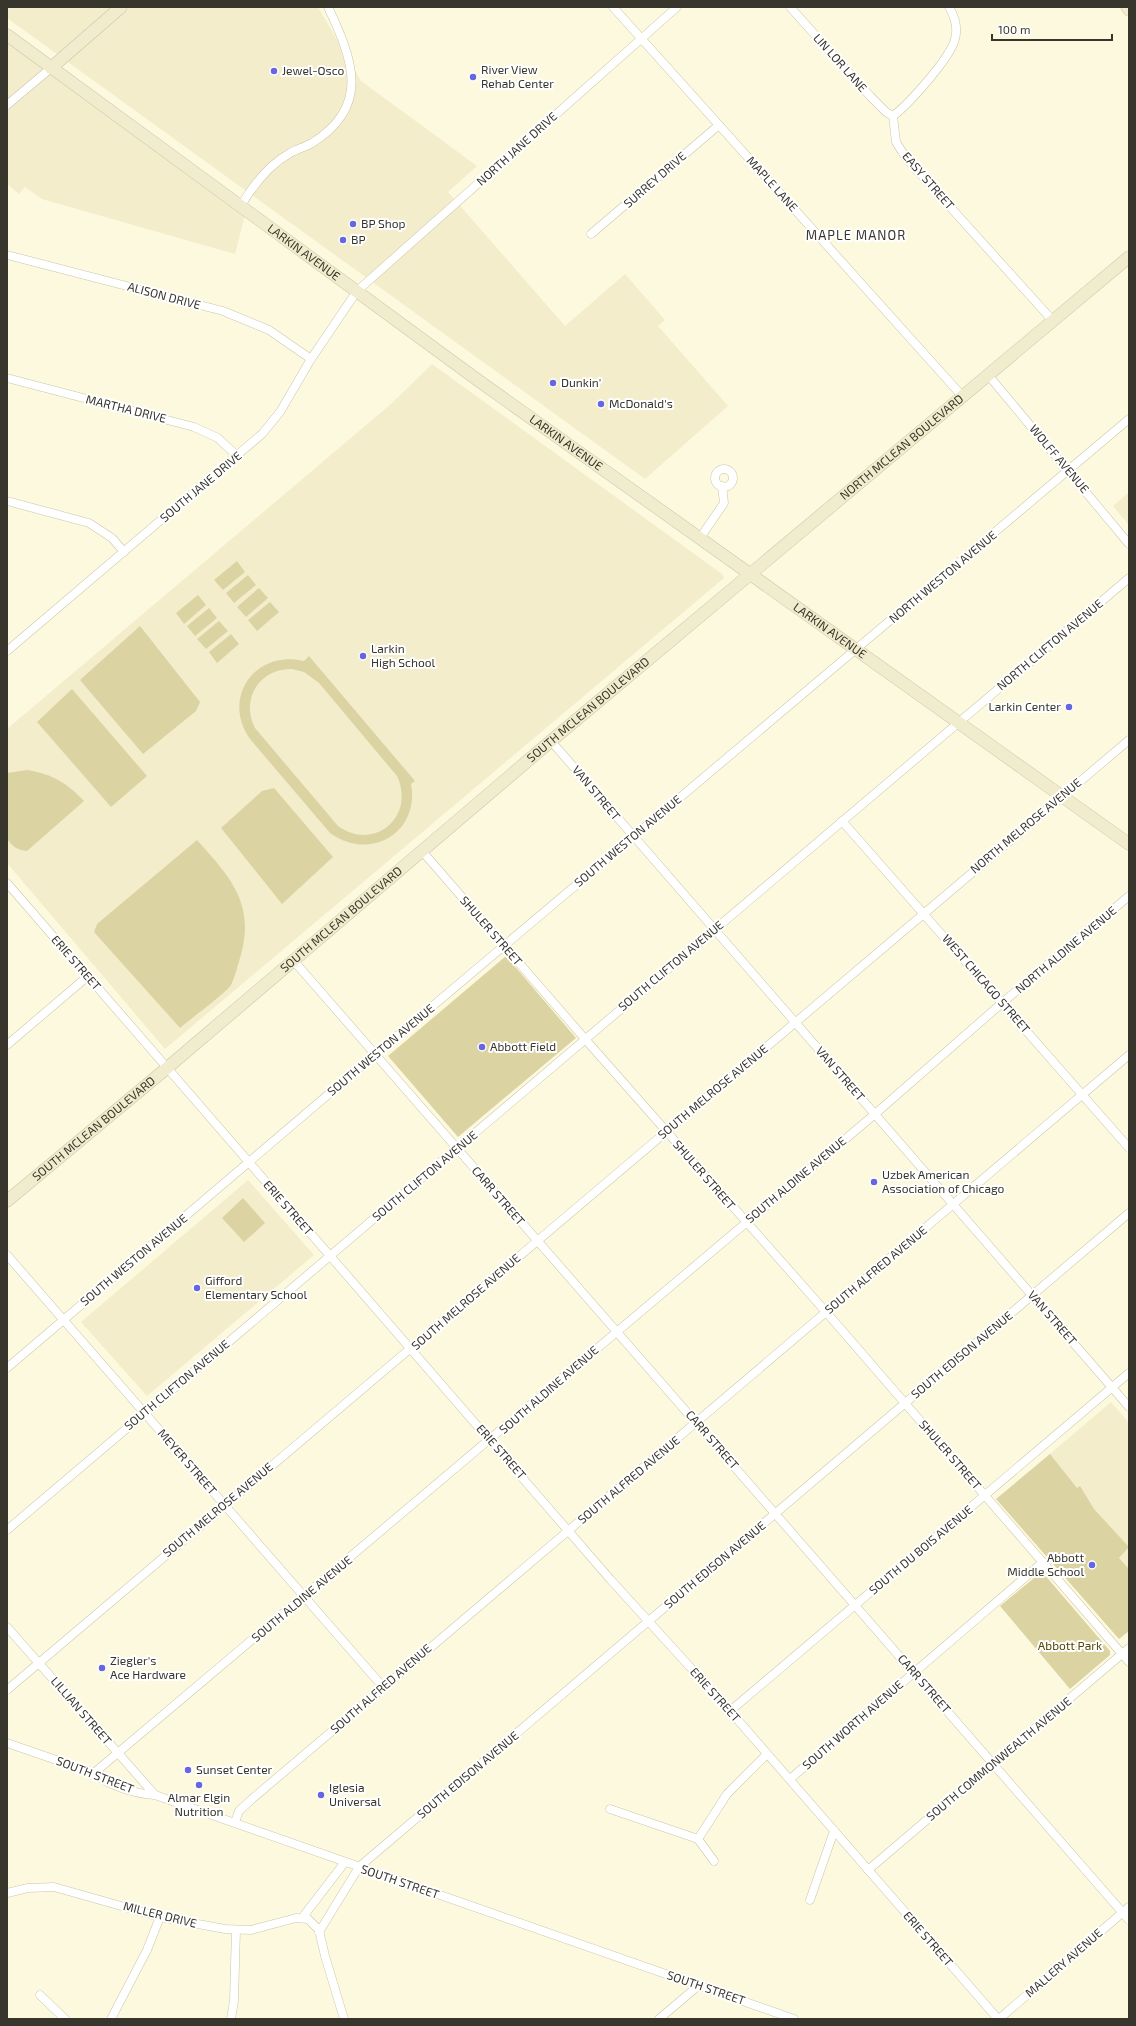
<svg xmlns="http://www.w3.org/2000/svg" width="1136" height="2026" font-family="'Exo 2',sans-serif">
<rect width="100%" height="100%" fill="#fdf9de"/>
<g fill="#f3edcb">
<polygon points="7,7 318,7 361,81 477,166 448,192 565,326 625,274 665,320 658,326 728,406 645,479 7,18"/>
<polygon points="7,39 246,211 235,254 42,199 25,187 19,194 7,184"/>
<polygon points="432,364 722,574 724,578 165,1049 7,863 7,729 391,404"/>
<polygon points="1129,492 1129,525 1113,506"/>
<polygon points="248,1180 314,1255 147,1396 81,1322"/>
<polygon points="1111,1402 1129,1423 1129,1631 997,1499"/>
</g>
<g fill="#dcd3a3" fill-rule="evenodd">
<polygon points="237,561 245,572 223,590 214,580"/>
<polygon points="248,575 256,585 234,603 226,593"/>
<polygon points="259,588 268,598 246,617 237,607"/>
<polygon points="198,595 206,605 184,624 176,613"/>
<polygon points="270,602 279,612 257,631 248,620"/>
<polygon points="209,608 217,618 195,636 187,626"/>
<polygon points="219,621 228,631 206,649 197,639"/>
<polygon points="140,626 200,702 196,711 143,754 80,680"/>
<polygon points="231,634 239,644 217,663 209,652"/>
<path d="M309,656L415,781L411,784C420,833 370,862 330,833L250,739C221,698 255,649 304,661ZM292,669L304,672L319,683L397,776C416,817 374,852 338,826L255,728C240,699 260,668 292,669Z"/>
<polygon points="72,689 147,776 111,807 37,722"/>
<path d="M27,770C52,774 67,783 84,801L27,851C17,850 13,847 7,839V773Z"/>
<polygon points="274,788 333,857 282,904 221,828 262,791"/>
<path d="M197,840C231,878 256,904 240,958C237,967 235,977 231,985C226,993 189,1020 180,1028L94,932L97,924Z"/>
<polygon points="506,956 576,1038 458,1137 388,1056"/>
<polygon points="243,1198 265,1223 244,1242 222,1218"/>
<polygon points="1050,1454 1077,1488 1080,1486 1094,1509 1129,1547 1119,1558 1129,1569 1129,1631 1119,1639 996,1499"/>
<polygon points="1039,1574 1044,1574 1110,1651 1110,1655 1070,1689 1000,1606"/>
</g>
<g fill="none" stroke-linecap="round" stroke-linejoin="round">
<g stroke="#cac6ac" stroke-width="9">
<g id="street">
<polyline points="613,7 963,397"/>
<polyline points="790,7 871,97 886,112 893,116"/>
<path d="M949,7C955,17 958,28 955,39C951,57 909,104 893,116L896,142L906,158L1053,321"/>
<polyline points="7,105 51,68"/>
<path d="M241,206C253,185 269,165 290,153C297,149 305,147 312,143C372,106 352,58 328,7"/>
<polyline points="591,234 719,125"/>
<polyline points="7,255 223,311 269,330 311,359"/>
<polyline points="989,376 1129,544"/>
<polyline points="7,378 194,427 218,438 237,456"/>
<circle cx="724" cy="478" r="9"/>
<polyline points="7,501 89,523 112,538 124,552"/>
<polyline points="700,538 724,503 722,486"/>
<polyline points="7,651 262,434 280,412 311,359 357,291 677,7"/>
<polyline points="551,741 1129,1407"/>
<polyline points="842,821 1129,1148"/>
<polyline points="422,851 585,1039 833,1320 1129,1662"/>
<polyline points="7,883 610,1579 730,1711 998,2019"/>
<polyline points="293,960 1129,1920"/>
<polyline points="7,1045 88,976"/>
<polyline points="7,1255 383,1687"/>
<polyline points="7,1368 384,1047 1129,419"/>
<polyline points="7,1530 1129,578"/>
<polyline points="7,1627 155,1795"/>
<polyline points="7,1690 1129,740"/>
<polyline points="730,1711 1129,1373"/>
<path d="M7,1743L94,1773C109,1786 136,1794 155,1795L794,2019"/>
<polyline points="94,1773 875,1114 1002,1003 1129,896"/>
<polyline points="790,1779 1043,1562"/>
<polyline points="610,1809 698,1839 727,1794 767,1754"/>
<polyline points="235,1822 239,1811 252,1799 1129,1055"/>
<polyline points="698,1839 714,1861"/>
<polyline points="868,1870 1129,1648"/>
<polyline points="7,1893 28,1888 54,1887 160,1917 225,1929 251,1930 296,1918 308,1919 319,1930 325,1956 344,2019"/>
<polyline points="810,1900 834,1831"/>
<polyline points="302,1918 345,1862"/>
<polyline points="319,1932 359,1867 1129,1213"/>
<polyline points="40,1995 65,2019"/>
<polyline points="111,2019 147,1950 160,1917"/>
<polyline points="231,2019 234,2001 236,1930"/>
<polyline points="659,2019 698,1986"/>
<polyline points="999,2019 1129,1907"/>
</g>
</g>
<g stroke="#cac6ac" stroke-width="13">
<g id="secondary">
<polyline points="1127,7 1129,10"/>
<path id="s1" d="M7,35L479,381L1129,844"/>
<polyline points="51,68 121,7"/>
<path id="s2" d="M7,1201L167,1068L551,741L1129,257"/>
</g>
</g>
<use href="#street" stroke="#fff" stroke-width="8"/>
<use href="#secondary" stroke="#f2ecce" stroke-width="12"/>
</g>
<g fill="#6667e0" stroke="#fff" stroke-width="1.5">
<circle cx="274" cy="71" r="4"/>
<circle cx="473" cy="77" r="4"/>
<circle cx="353" cy="224" r="4"/>
<circle cx="343" cy="240" r="4"/>
<circle cx="553" cy="383" r="4"/>
<circle cx="601" cy="404" r="4"/>
<circle cx="363" cy="656" r="4"/>
<circle cx="1069" cy="707" r="4"/>
<circle cx="482" cy="1047" r="4"/>
<circle cx="874" cy="1182" r="4"/>
<circle cx="197" cy="1288" r="4"/>
<circle cx="1092" cy="1565" r="4"/>
<circle cx="102" cy="1668" r="4"/>
<circle cx="188" cy="1770" r="4"/>
<circle cx="199" cy="1785" r="4"/>
<circle cx="321" cy="1795" r="4"/>
</g>
<g text-anchor="middle" stroke-width="4" stroke-linejoin="round" paint-order="stroke">
<g font-size="12" fill="#38362c" stroke="#fff">
<text transform="translate(840 63) rotate(48)" y="4">LIN LOR LANE</text>
<text transform="translate(517 149) rotate(-42)" y="4">NORTH JANE DRIVE</text>
<text transform="translate(655 180) rotate(-41)" y="4">SURREY DRIVE</text>
<text transform="translate(928 181) rotate(49)" y="4">EASY STREET</text>
<text transform="translate(772 184) rotate(48)" y="4">MAPLE LANE</text>
<text dy="4" stroke="none"><textPath href="#s1" startOffset="368">LARKIN AVENUE</textPath></text>
<text transform="translate(164 296) rotate(15)" y="4">ALISON DRIVE</text>
<text transform="translate(126 409) rotate(14)" y="4">MARTHA DRIVE</text>
<text dy="4" stroke="none"><textPath href="#s1" startOffset="692">LARKIN AVENUE</textPath></text>
<text dy="4" stroke="none"><textPath href="#s2" startOffset="1170">NORTH MCLEAN BOULEVARD</textPath></text>
<text transform="translate(1059 459) rotate(50)" y="4">WOLFF AVENUE</text>
<text transform="translate(201 487) rotate(-40)" y="4">SOUTH JANE DRIVE</text>
<text transform="translate(943 577) rotate(-40)" y="4">NORTH WESTON AVENUE</text>
<text dy="4" stroke="none"><textPath href="#s1" startOffset="1016">LARKIN AVENUE</textPath></text>
<text transform="translate(1050 645) rotate(-40)" y="4">NORTH CLIFTON AVENUE</text>
<text dy="4" stroke="none"><textPath href="#s2" startOffset="761">SOUTH MCLEAN BOULEVARD</textPath></text>
<text transform="translate(596 793) rotate(50)" y="4">VAN STREET</text>
<text transform="translate(1026 826) rotate(-40)" y="4">NORTH MELROSE AVENUE</text>
<text transform="translate(628 841) rotate(-40)" y="4">SOUTH WESTON AVENUE</text>
<text dy="4" stroke="none"><textPath href="#s2" startOffset="437">SOUTH MCLEAN BOULEVARD</textPath></text>
<text transform="translate(491 931) rotate(49)" y="4">SHULER STREET</text>
<text transform="translate(1066 950) rotate(-40)" y="4">NORTH ALDINE AVENUE</text>
<text transform="translate(76 963) rotate(49)" y="4">ERIE STREET</text>
<text transform="translate(671 966) rotate(-40)" y="4">SOUTH CLIFTON AVENUE</text>
<text transform="translate(986 984) rotate(49)" y="4">WEST CHICAGO STREET</text>
<text transform="translate(381 1050) rotate(-40)" y="4">SOUTH WESTON AVENUE</text>
<text transform="translate(840 1074) rotate(49)" y="4">VAN STREET</text>
<text transform="translate(713 1092) rotate(-40)" y="4">SOUTH MELROSE AVENUE</text>
<text dy="4" stroke="none"><textPath href="#s2" startOffset="113">SOUTH MCLEAN BOULEVARD</textPath></text>
<text transform="translate(704 1175) rotate(49)" y="4">SHULER STREET</text>
<text transform="translate(425 1176) rotate(-40)" y="4">SOUTH CLIFTON AVENUE</text>
<text transform="translate(796 1180) rotate(-40)" y="4">SOUTH ALDINE AVENUE</text>
<text transform="translate(498 1196) rotate(49)" y="4">CARR STREET</text>
<text transform="translate(288 1208) rotate(49)" y="4">ERIE STREET</text>
<text transform="translate(134 1260) rotate(-40)" y="4">SOUTH WESTON AVENUE</text>
<text transform="translate(876 1270) rotate(-40)" y="4">SOUTH ALFRED AVENUE</text>
<text transform="translate(466 1302) rotate(-41)" y="4">SOUTH MELROSE AVENUE</text>
<text transform="translate(1052 1318) rotate(49)" y="4">VAN STREET</text>
<text transform="translate(962 1355) rotate(-40)" y="4">SOUTH EDISON AVENUE</text>
<text transform="translate(177 1385) rotate(-40)" y="4">SOUTH CLIFTON AVENUE</text>
<text transform="translate(549 1390) rotate(-41)" y="4">SOUTH ALDINE AVENUE</text>
<text transform="translate(712 1440) rotate(49)" y="4">CARR STREET</text>
<text transform="translate(501 1452) rotate(49)" y="4">ERIE STREET</text>
<text transform="translate(950 1455) rotate(49)" y="4">SHULER STREET</text>
<text transform="translate(187 1462) rotate(49)" y="4">MEYER STREET</text>
<text transform="translate(629 1480) rotate(-40)" y="4">SOUTH ALFRED AVENUE</text>
<text transform="translate(218 1510) rotate(-40)" y="4">SOUTH MELROSE AVENUE</text>
<text transform="translate(921 1550) rotate(-40)" y="4">SOUTH DU BOIS AVENUE</text>
<text transform="translate(715 1565) rotate(-40)" y="4">SOUTH EDISON AVENUE</text>
<text transform="translate(302 1599) rotate(-40)" y="4">SOUTH ALDINE AVENUE</text>
<text transform="translate(924 1684) rotate(49)" y="4">CARR STREET</text>
<text transform="translate(381 1689) rotate(-41)" y="4">SOUTH ALFRED AVENUE</text>
<text transform="translate(715 1695) rotate(48)" y="4">ERIE STREET</text>
<text transform="translate(81 1711) rotate(49)" y="4">LILLIAN STREET</text>
<text transform="translate(853 1725) rotate(-41)" y="4">SOUTH WORTH AVENUE</text>
<text transform="translate(999 1759) rotate(-40)" y="4">SOUTH COMMONWEALTH AVENUE</text>
<text transform="translate(95 1775) rotate(21)" y="4">SOUTH STREET</text>
<text transform="translate(468 1775) rotate(-40)" y="4">SOUTH EDISON AVENUE</text>
<text transform="translate(400 1882) rotate(19)" y="4">SOUTH STREET</text>
<text transform="translate(160 1915) rotate(14)" y="4">MILLER DRIVE</text>
<text transform="translate(928 1939) rotate(49)" y="4">ERIE STREET</text>
<text transform="translate(1064 1963) rotate(-41)" y="4">MALLERY AVENUE</text>
<text transform="translate(706 1988) rotate(19)" y="4">SOUTH STREET</text>
</g>
<g font-size="12" fill="#38362c" stroke="#fff" text-anchor="start">
<text x="481" y="74">River View<tspan x="481" dy="14">Rehab Center</tspan></text>
<text x="282" y="75">Jewel-Osco</text>
<text x="361" y="228">BP Shop</text>
<text x="351" y="244">BP</text>
<text x="561" y="387">Dunkin'</text>
<text x="609" y="408">McDonald's</text>
<text x="371" y="653">Larkin<tspan x="371" dy="14">High School</tspan></text>
<text x="1061" y="711" text-anchor="end">Larkin Center</text>
<text x="490" y="1051">Abbott Field</text>
<text x="882" y="1179">Uzbek American<tspan x="882" dy="14">Association of Chicago</tspan></text>
<text x="205" y="1285">Gifford<tspan x="205" dy="14">Elementary School</tspan></text>
<text x="1084" y="1562" text-anchor="end">Abbott<tspan x="1084" dy="14">Middle School</tspan></text>
<text x="110" y="1665">Ziegler's<tspan x="110" dy="14">Ace Hardware</tspan></text>
<text x="196" y="1774">Sunset Center</text>
<text x="329" y="1792">Iglesia<tspan x="329" dy="14">Universal</tspan></text>
<text x="199" y="1802" text-anchor="middle">Almar Elgin<tspan x="199" dy="14">Nutrition</tspan></text>
</g>
<g font-size="12" fill="#544906" stroke="#fff">
<text x="1070" y="1650">Abbott Park</text>
</g>
<g font-size="13" letter-spacing="1" fill="#38362c" stroke="#fff">
<text x="856" y="240">MAPLE MANOR</text>
</g>
</g>
<rect width="1136" height="2026" fill="none" stroke="#38362c" stroke-width="16"/>
<path d="M992 34v6h120v-6" fill="none" stroke="#38362c" stroke-width="2"/>
<text x="998" y="34" font-size="12" fill="#38362c" stroke="#ffffff" stroke-width="3" paint-order="stroke">100 m</text>
</svg>
